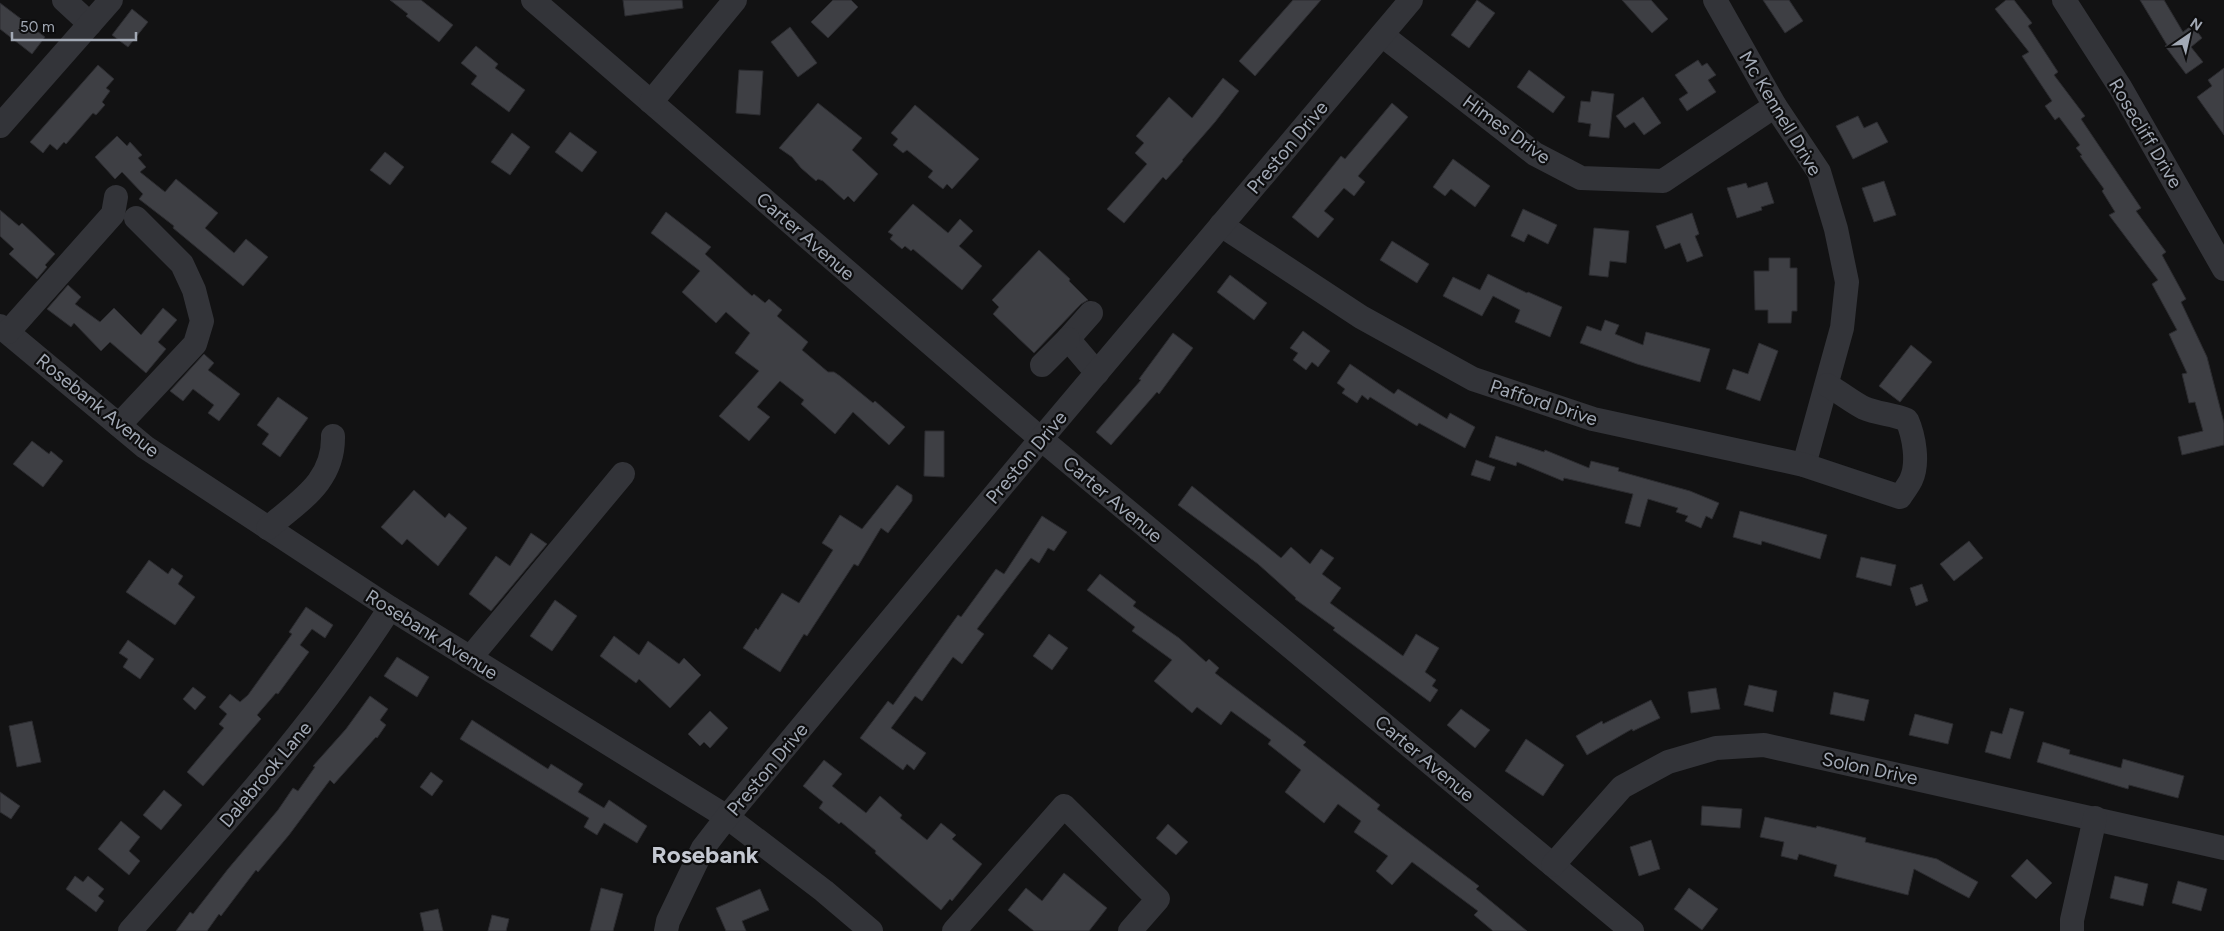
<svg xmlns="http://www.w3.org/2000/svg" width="2224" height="931" font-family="Figtree,sans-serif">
<rect width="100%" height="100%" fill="#121213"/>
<g fill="#3e3f44" stroke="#2c2c30">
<polygon points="390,0 421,0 453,25 439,42 406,16 408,14"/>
<polygon points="623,0 682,0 683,8 625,16"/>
<polygon points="833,0 851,0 858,7 828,38 811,22"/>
<polygon points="1293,0 1321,0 1255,76 1239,61"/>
<polygon points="1477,0 1495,13 1469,48 1451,35"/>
<polygon points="1622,0 1651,0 1668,19 1652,33"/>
<polygon points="1763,0 1789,0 1803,21 1785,33"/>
<polygon points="2006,0 2014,0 2032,23 2028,26 2058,72 2054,75 2085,116 2081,119 2141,208 2136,211 2166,252 2162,255 2186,299 2181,302 2207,357 2224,423 2224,445 2182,455 2178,437 2203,431 2195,402 2189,403 2182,374 2187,373 2169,334 2177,330 2152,284 2158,280 2109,215 2115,212 2102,191 2104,189 2080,156 2082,155 2076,148 2080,145 2059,117 2055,120 2045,106 2052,101 2022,56 2029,52 1995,9"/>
<polygon points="2140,0 2164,0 2183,32 2192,25 2202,38 2191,47 2203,62 2186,74 2165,46 2167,45"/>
<polygon points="0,3 45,37 32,54 0,29"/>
<polygon points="132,9 148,22 128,47 112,35"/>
<polygon points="790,27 817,63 798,77 771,42"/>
<polygon points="476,46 498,64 495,68 525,90 509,112 471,84 477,76 461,63"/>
<polygon points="1698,60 1702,66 1707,63 1716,75 1708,80 1716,92 1687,111 1679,99 1688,93 1675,75"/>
<polygon points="98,65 114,79 106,88 110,91 102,102 105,105 96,115 93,113 66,144 64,142 57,150 50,144 43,153 30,142"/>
<polygon points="2224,68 2224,135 2197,97 2212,86 2208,80"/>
<polygon points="739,70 763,71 760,115 736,113"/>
<polygon points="1529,70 1565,97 1553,113 1517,87"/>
<polygon points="1223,78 1239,91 1215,122 1182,160 1183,161 1166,180 1163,177 1124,223 1107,209 1147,164 1135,153 1144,143 1136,136 1169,97 1192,118"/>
<polygon points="1592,91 1614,94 1609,138 1589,136 1591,124 1578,122 1581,101 1590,102"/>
<polygon points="1643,97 1661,123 1644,135 1634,122 1625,128 1616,116"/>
<polygon points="818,103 862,138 852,150 878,174 854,202 848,196 844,200 823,181 818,179 816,181 801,168 792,157 779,148"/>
<polygon points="1392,103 1408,117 1358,176 1365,182 1354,196 1344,188 1324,211 1334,219 1318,238 1292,217 1341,156 1345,159"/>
<polygon points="915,105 979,159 952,189 947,184 943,189 928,177 933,171 907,150 903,153 893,145 898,139 891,133"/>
<polygon points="1858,116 1864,128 1877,122 1888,142 1853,159 1836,126"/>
<polygon points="570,132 597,152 582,172 555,152"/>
<polygon points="512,133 530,147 510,175 491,162"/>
<polygon points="117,136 127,146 130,142 142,155 138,158 146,167 140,172 165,192 176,179 218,213 205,228 234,253 246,239 268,257 243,286 173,228 174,226 139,199 143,194 122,172 115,179 95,157"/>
<polygon points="385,152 404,167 390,185 370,170"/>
<polygon points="1453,159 1490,186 1475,207 1451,189 1445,196 1433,187"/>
<polygon points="1884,181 1896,215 1874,222 1862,188"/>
<polygon points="1767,182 1774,203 1761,207 1762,210 1737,218 1727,188 1746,183 1748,188"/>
<polygon points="913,204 948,233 960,219 973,231 959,246 982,266 962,290 913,249 911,251 905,246 902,249 890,239 893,235 888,232"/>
<polygon points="1523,209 1557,225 1548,244 1528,234 1524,242 1511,236"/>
<polygon points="0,210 19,226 22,223 55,254 45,265 47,267 37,279 9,254 14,249 0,236"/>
<polygon points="666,212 711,247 705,254 752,296 754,294 765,303 769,299 782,310 777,316 808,342 802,350 828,372 834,372 840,376 873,403 875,401 905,427 889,445 853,412 835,434 801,404 804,400 780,381 757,407 770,417 749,441 719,416 759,371 735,353 750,333 726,312 716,323 682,292 700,271 651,233"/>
<polygon points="1692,213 1699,234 1695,236 1703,256 1687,262 1680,243 1665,249 1656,226"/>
<polygon points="1594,228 1629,231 1626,263 1610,261 1608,277 1589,275"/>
<polygon points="1392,241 1429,264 1417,283 1380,260"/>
<polygon points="1039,250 1070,279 1069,281 1088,300 1081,304 1034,353 993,314 999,307 992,300"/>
<polygon points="1769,258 1790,258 1790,268 1797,268 1797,311 1792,311 1791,323 1768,323 1768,310 1755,310 1754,271 1769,271"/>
<polygon points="1488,274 1527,293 1528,292 1562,307 1550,337 1515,322 1520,310 1493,296 1482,316 1443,296 1453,277 1480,290"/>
<polygon points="1230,275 1267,303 1254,320 1217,292"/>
<polygon points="68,285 81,297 75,304 100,322 114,308 141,335 163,308 177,320 158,342 166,349 146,373 110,342 101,351 74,323 71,327 47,309"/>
<polygon points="1605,320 1619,325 1615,334 1643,345 1646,332 1710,349 1700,382 1637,364 1580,343 1587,326 1601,331"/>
<polygon points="1303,331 1330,351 1318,367 1312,362 1306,370 1293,360 1298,353 1290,348"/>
<polygon points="1173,333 1193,348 1159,394 1157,392 1111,445 1096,432 1141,380 1139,379"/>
<polygon points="1759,343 1778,351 1760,401 1726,389 1733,369 1748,374"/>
<polygon points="1911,345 1932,362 1900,402 1879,386"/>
<polygon points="204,354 214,363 208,370 240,394 219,421 208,413 214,405 193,389 183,401 170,391"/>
<polygon points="1350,364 1394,394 1398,389 1447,419 1450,413 1475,427 1465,448 1419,423 1417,426 1370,397 1368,400 1362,395 1357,403 1342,393 1345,389 1337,383"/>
<polygon points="278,397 308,418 280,457 262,444 269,434 257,425"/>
<polygon points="925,431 944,431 944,477 924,476"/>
<polygon points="1496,436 1544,452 1545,450 1589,468 1591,461 1619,468 1618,471 1690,491 1719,503 1712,519 1706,516 1701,528 1685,521 1688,516 1676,512 1678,508 1648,499 1640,527 1625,523 1633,494 1564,478 1563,481 1517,462 1516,466 1489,457"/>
<polygon points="32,441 49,454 51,451 63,461 43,487 13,464"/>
<polygon points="1476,460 1495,467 1490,481 1471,475"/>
<polygon points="897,485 912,495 912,501 888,533 881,528 858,566 854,564 807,636 804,634 780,672 743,648 756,628 758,630 782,593 799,603 833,550 822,543 840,515 862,529"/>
<polygon points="1192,486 1281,558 1291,547 1310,564 1321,549 1334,558 1322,574 1341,588 1330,603 1403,656 1416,634 1439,648 1425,672 1436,680 1432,686 1438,690 1430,702 1333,630 1335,628 1295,599 1296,598 1258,564 1178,505"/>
<polygon points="414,490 445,518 449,513 467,528 438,566 407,539 402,545 381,527"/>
<polygon points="1740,511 1827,535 1820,559 1762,541 1761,545 1733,537"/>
<polygon points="1042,516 1067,532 1054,551 1048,548 1039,563 1031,558 977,629 984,634 962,664 953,657 922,701 915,696 891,728 926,753 914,770 907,764 903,770 860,738 888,701 893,705 958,615 961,617 996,569 1004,574"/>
<polygon points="531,533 547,544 491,611 469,594 496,556 510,566"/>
<polygon points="1969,541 1983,558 1954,581 1940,564"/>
<polygon points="1861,557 1896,565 1891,586 1856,577"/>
<polygon points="149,560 168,574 172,568 183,576 178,584 195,597 175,625 126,592"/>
<polygon points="1100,574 1136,602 1133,606 1179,638 1206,662 1209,659 1219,668 1215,673 1306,742 1303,745 1380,805 1377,809 1479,886 1476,889 1527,931 1493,931 1474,915 1478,911 1412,862 1392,885 1376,871 1388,856 1354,832 1361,821 1338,804 1324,823 1285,792 1301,770 1268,744 1271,740 1231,711 1221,725 1197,707 1192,713 1154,681 1172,660 1132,631 1135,627 1087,590"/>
<polygon points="1922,584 1928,601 1916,606 1910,588"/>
<polygon points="555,600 577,616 552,651 530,636"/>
<polygon points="306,607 333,625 325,638 312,629 300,645 309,652 278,694 276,693 257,715 261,719 203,786 187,772 224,728 219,724 227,714 219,707 230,694 240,702 248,695 292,634 289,632"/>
<polygon points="1049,634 1068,648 1052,670 1033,656"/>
<polygon points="614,636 639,655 648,641 679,664 684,658 701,675 670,708 639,679 636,683 600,656"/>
<polygon points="128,640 154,659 140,679 123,667 128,659 119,653"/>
<polygon points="397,657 429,677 417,697 384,676"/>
<polygon points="1749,685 1777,691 1773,712 1744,705"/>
<polygon points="193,687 206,697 195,710 183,699"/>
<polygon points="1716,688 1720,709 1691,713 1688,692"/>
<polygon points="1834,692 1869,700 1864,721 1830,714"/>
<polygon points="370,696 388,709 380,720 386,725 377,738 376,737 334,784 330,780 289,835 258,872 256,870 221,916 219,914 207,931 176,931 190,912 193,914 228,869 278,810 293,788 298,791 315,767 313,766 346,729"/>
<polygon points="1651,700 1660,718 1633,731 1632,729 1587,755 1576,736 1602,721 1603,724"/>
<polygon points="2010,708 2024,712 2010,759 1985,752 1991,731 2002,734"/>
<polygon points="1461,709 1490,730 1475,748 1447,725"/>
<polygon points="710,711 728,728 710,748 704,742 700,746 688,734"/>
<polygon points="1915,714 1953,724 1948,744 1909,735"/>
<polygon points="472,720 548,769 551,764 583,784 578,792 604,808 609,800 647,826 637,843 604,823 597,835 584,827 589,818 460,739"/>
<polygon points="32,721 41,762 17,767 9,726"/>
<polygon points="1526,739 1564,765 1543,796 1505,771"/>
<polygon points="2043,742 2070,750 2069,754 2121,768 2123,759 2184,776 2178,798 2129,785 2128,789 2037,762"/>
<polygon points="824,760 842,774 832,786 866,813 880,796 902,815 900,818 927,840 941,823 956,835 952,839 982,864 952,901 950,899 941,910 875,853 876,851 841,822 839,824 819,808 823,802 803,786"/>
<polygon points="431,772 443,781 432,796 420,787"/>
<polygon points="164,790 182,805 161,830 143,815"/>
<polygon points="0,792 20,806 11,819 0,812"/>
<polygon points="1702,806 1742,809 1740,828 1701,825"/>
<polygon points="1765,817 1816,828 1817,826 1866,838 1865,842 1937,859 1978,882 1969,898 1914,869 1908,895 1834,876 1837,865 1799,854 1797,860 1781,856 1784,842 1760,837"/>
<polygon points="121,821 140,837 129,851 140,861 129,875 98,849"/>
<polygon points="1168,824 1188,842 1176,855 1156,838"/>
<polygon points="1651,840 1660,869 1639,876 1630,847"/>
<polygon points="2027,859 2052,883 2036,899 2011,876"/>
<polygon points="1064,873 1107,908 1089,931 1034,931 1008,910 1026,888 1042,901"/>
<polygon points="75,876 83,882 88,876 104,889 98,896 104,901 96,912 66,889"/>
<polygon points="2115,876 2148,884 2143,906 2110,898"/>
<polygon points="2178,881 2207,889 2201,911 2172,903"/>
<polygon points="601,888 623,894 613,931 590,931"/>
<polygon points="1689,888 1718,909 1702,930 1674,909"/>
<polygon points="760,889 769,910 742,921 746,931 726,931 716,908"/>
<polygon points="438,909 443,931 424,931 420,913"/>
<polygon points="492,915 509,919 506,931 488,931"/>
</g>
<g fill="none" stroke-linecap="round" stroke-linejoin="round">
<g stroke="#333439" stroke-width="24">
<polyline points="64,0 90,24"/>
<polyline points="533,0 1041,439 1632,931"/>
<polyline points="1715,0 1775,106 1819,172 1836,229 1847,282 1842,328 1804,465"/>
<polyline points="2064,0 2120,87 2224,269"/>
<polyline points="1382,35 1535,154 1581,178 1663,181 1775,106"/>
<polyline points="651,102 735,0"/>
<polyline points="0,126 111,0"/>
<path d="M1221,225L1361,317L1473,379L1593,419L1804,465L1900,497C1904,491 1908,486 1911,480C1919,463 1914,436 1907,420C1893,414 1878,414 1864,408C1852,402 1840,392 1827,385"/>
<polyline points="1091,313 1068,339 1097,373"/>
<polyline points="0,326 145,447 390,608 727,817 824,891 871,931"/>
<polyline points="8,332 113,214 116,197"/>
<polyline points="1042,365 1068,339"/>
<polyline points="119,425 195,344 202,321 194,290 182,264 136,218"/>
<path d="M268,528C299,501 334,482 333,436"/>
<polyline points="470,658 623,474"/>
<polyline points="1553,865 1622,787 1668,762 1716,748 1764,745 2224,848"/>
<path d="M130,931C221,827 315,725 390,608"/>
<polyline points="666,931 668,921 703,848 727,817 1041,439 1411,0"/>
<polyline points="954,931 1064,806 1158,899 1130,931"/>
<polyline points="2072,931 2072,920 2095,818"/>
</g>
</g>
<g text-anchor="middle" stroke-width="4.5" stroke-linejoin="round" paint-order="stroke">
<g font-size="19" fill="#a2a9b5" stroke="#0d0d0e">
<text transform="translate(1781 113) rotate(59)" y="7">Mc Kennell Drive</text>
<text transform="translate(1507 129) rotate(36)" y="7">Himes Drive</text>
<text transform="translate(2146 133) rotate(59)" y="7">Rosecliff Drive</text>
<text transform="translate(1287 147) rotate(-50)" y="7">Preston Drive</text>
<text transform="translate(806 236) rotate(41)" y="7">Carter Avenue</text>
<text transform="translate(1544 402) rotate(18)" y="7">Pafford Drive</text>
<text transform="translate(98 405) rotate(39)" y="7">Rosebank Avenue</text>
<text transform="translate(1026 457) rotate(-50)" y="7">Preston Drive</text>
<text transform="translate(1113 499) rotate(40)" y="7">Carter Avenue</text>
<text transform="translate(432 634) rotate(32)" y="7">Rosebank Avenue</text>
<text transform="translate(1425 758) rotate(40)" y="7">Carter Avenue</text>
<text transform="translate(1870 768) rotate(12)" y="7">Solon Drive</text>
<text transform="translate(767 769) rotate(-50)" y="7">Preston Drive</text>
<text transform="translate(265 774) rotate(-50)" y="7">Dalebrook Lane</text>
</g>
<g font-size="24" font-weight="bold" fill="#c4c8d1" stroke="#0d0d0e">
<text x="705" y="863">Rosebank</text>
</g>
</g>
<g transform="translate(2189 35) rotate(34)" stroke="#0d0d0e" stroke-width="4" paint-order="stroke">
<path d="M0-4L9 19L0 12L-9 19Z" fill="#a2a9b5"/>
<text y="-8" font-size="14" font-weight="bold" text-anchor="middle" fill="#a2a9b5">N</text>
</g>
<path d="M12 32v8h124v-8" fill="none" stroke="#a2a9b5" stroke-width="2.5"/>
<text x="20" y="32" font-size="15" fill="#a2a9b5" stroke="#0d0d0e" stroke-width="4" paint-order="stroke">50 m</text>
</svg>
